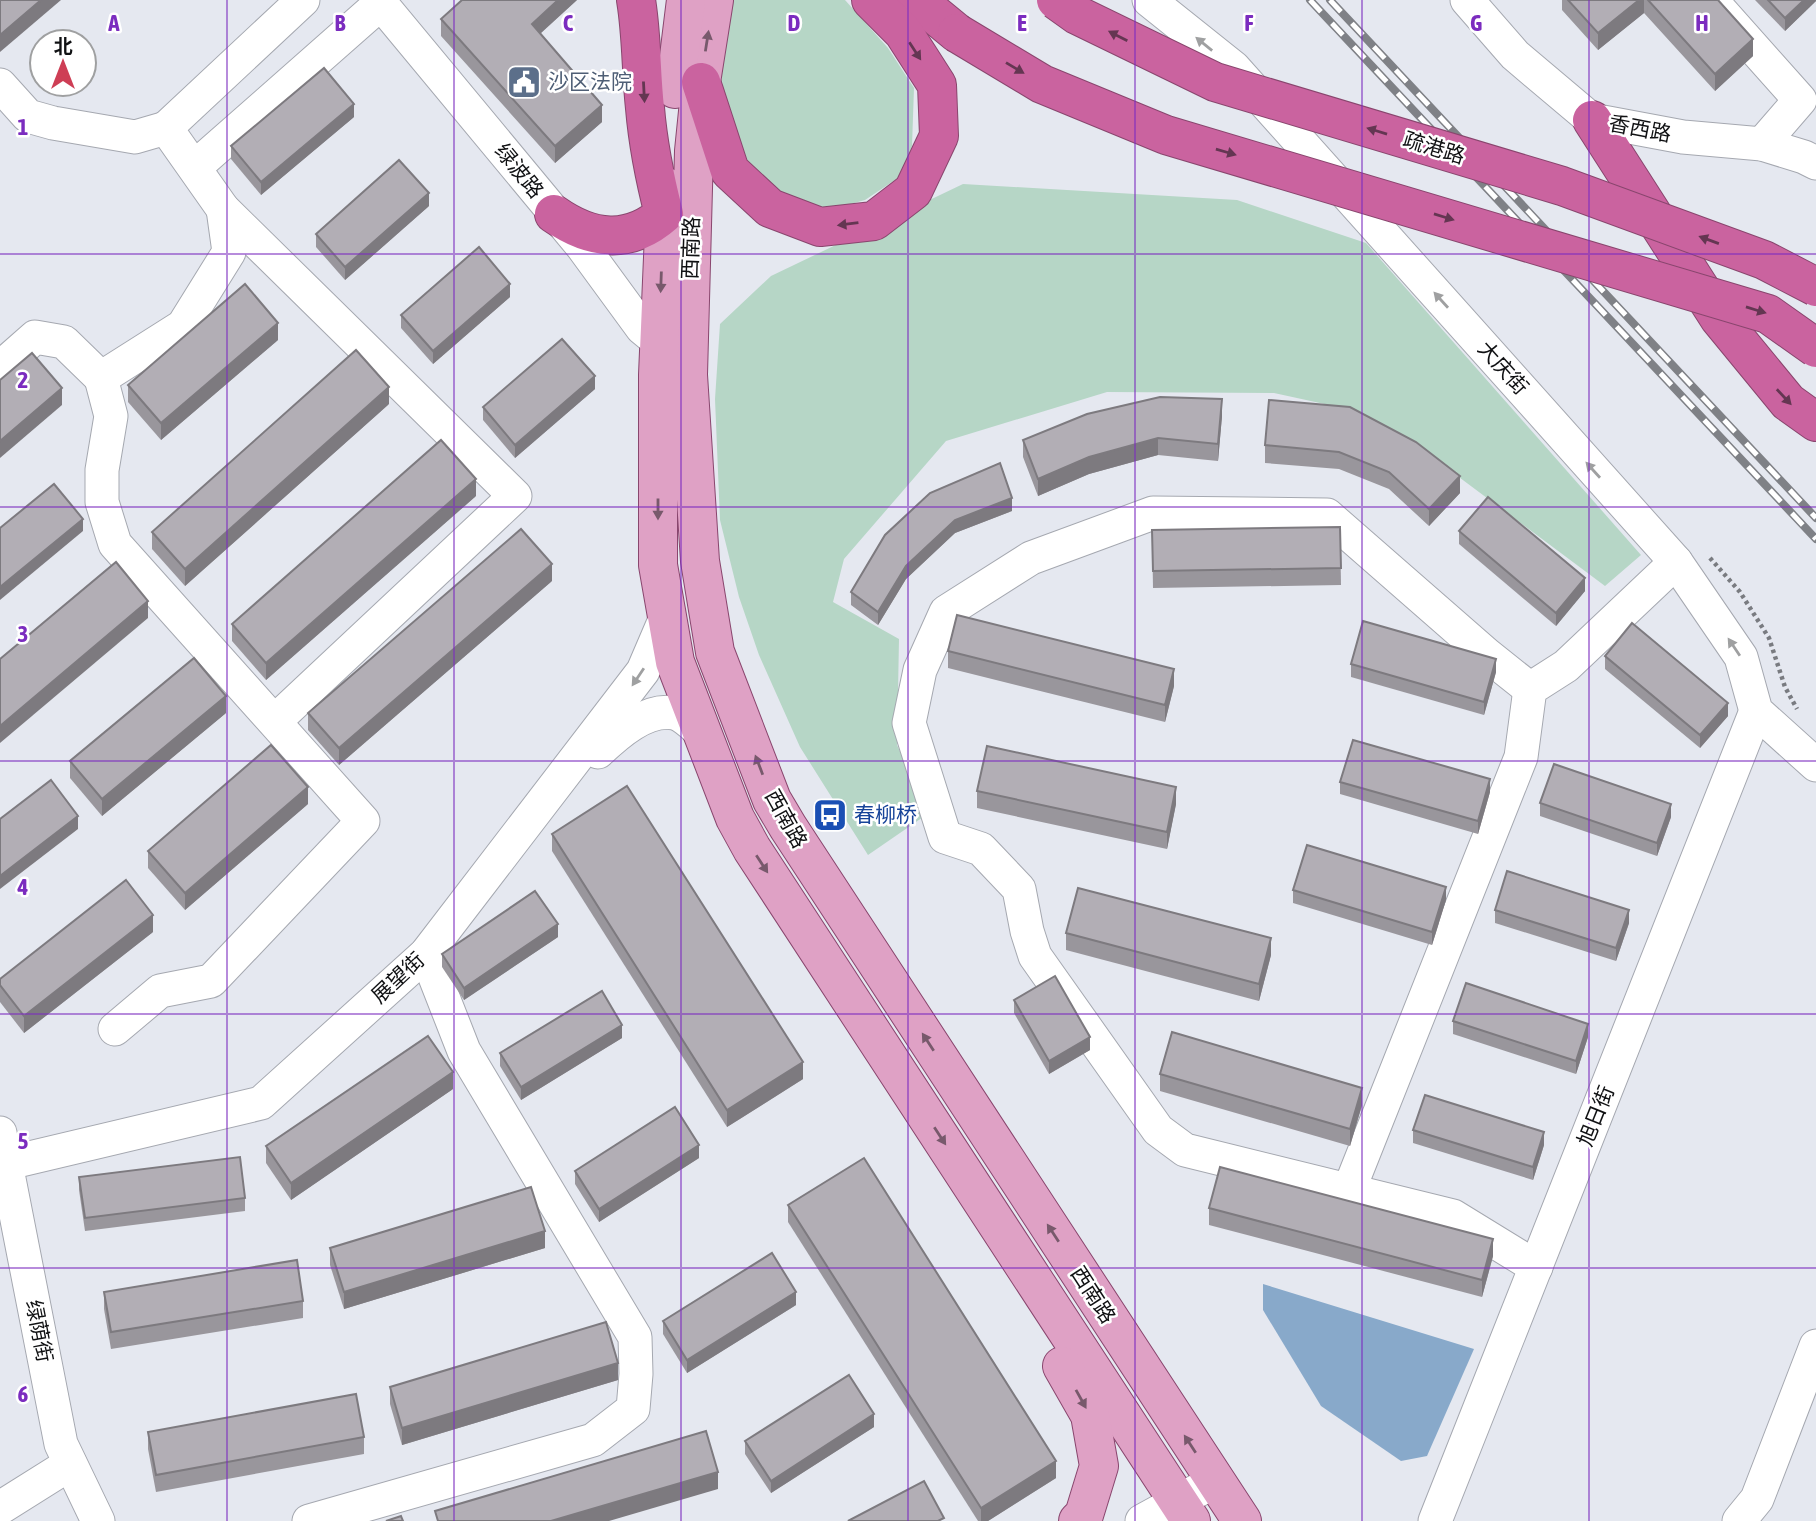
<svg xmlns="http://www.w3.org/2000/svg" width="1816" height="1521" font-family="'Asap Condensed','Noto Sans SC',sans-serif">
<rect width="100%" height="100%" fill="#e5e8f0"/>
<g fill="#b6d6c6">
<polygon points="730,0 845,0 888,48 914,88 912,146 901,176 865,200 829,210 788,201 751,173 725,109 721,70"/>
<polygon points="963,184 1237,200 1366,243 1641,555 1605,586 1432,457 1352,410 1274,393 1107,392 946,441 844,559 833,602 899,639 897,745 929,813 868,855 800,747 759,655 739,597 720,520 715,399 720,324 771,276"/>
</g>
<polygon fill="#88a9ca" points="1263,1284 1474,1349 1427,1456 1401,1461 1321,1406 1263,1310"/>
<g fill="none" stroke-linecap="round" stroke-linejoin="round">
<g stroke="#a5a8b0" stroke-width="35">
<g id="minor">
<polyline points="378,0 582,246 642,328 659,342"/>
<polyline points="1149,0 1234,68 1676,562 1741,657 1756,711 1816,765"/>
<polyline points="1467,0 1515,55 1592,120 1683,137 1762,144 1804,157 1816,163"/>
<polyline points="1711,0 1800,100 1762,144"/>
<polyline points="0,85 28,116 53,123 135,137 166,128"/>
<polyline points="195,167 381,3"/>
<polyline points="0,368 35,337 64,342 101,378"/>
<polyline points="1530,689 1486,654 1327,515 1153,513 1031,558 946,612 920,670 909,723 945,837 981,849 1019,889 1027,931 1035,956 1158,1130 1185,1150 1453,1216 1536,1267"/>
<polyline points="275,721 515,496 223,209 166,128 303,0"/>
<path d="M598,752C617,734 646,708 674,713C683,715 694,726 701,732"/>
<polyline points="115,1029 160,991 211,981 363,821 115,544 102,502 102,470 111,416 101,378 183,326 229,252 223,209"/>
<polyline points="0,1133 61,1444 98,1521"/>
<polyline points="0,1165 261,1103 426,954 643,671 667,615"/>
<polyline points="1349,1190 1521,757 1530,689 1566,666 1676,562"/>
<polyline points="0,1508 70,1464"/>
<polyline points="309,1521 593,1440 633,1409 636,1374 635,1337 464,1051 426,954"/>
<polyline points="1142,1521 1215,1481"/>
<polyline points="1435,1521 1756,711"/>
<polyline points="1739,1521 1757,1499 1816,1346"/>
</g>
</g>
<g stroke="#89466e" stroke-width="40">
<g id="major">
<polyline points="714,0 701,82 694,151 688,375 700,561 715,652 772,800 788,827 1242,1521"/>
<polyline points="675,89 686,0"/>
<polyline points="666,187 658,375 658,565 675,662 735,818 752,849 1191,1521"/>
<polyline points="1062,1366 1090,1415 1099,1466 1084,1515 1078,1521"/>
</g>
</g>
<g stroke="#89466e" stroke-width="40">
<g id="highway">
<polyline points="917,0 957,33"/>
<polyline points="701,82 730,171 770,208 820,227 874,221 913,191 939,136 937,85 903,32 871,0"/>
<polyline points="1592,120 1719,318 1788,402 1816,422"/>
<path d="M554,214C591,240 629,245 664,214C655,179 648,144 645,108C641,72 642,36 636,0"/>
</g>
</g>
<polyline stroke="#797b80" stroke-width="4.5" stroke-dasharray="3.5 3.5" stroke-linecap="butt" points="1710,558 1740,592 1769,638 1785,687 1797,709"/>
<use href="#minor" stroke="#fff" stroke-width="33"/>
<use href="#major" stroke="#dfa1c5" stroke-width="38"/>
<use href="#highway" stroke="#ca639f" stroke-width="38"/>
<g stroke="#7f8186" stroke-width="8">
<g id="rail">
<polyline points="1310,0 1816,539"/>
<polyline points="1330,0 1816,518"/>
</g>
</g>
<use href="#rail" stroke="#fff" stroke-width="5" stroke-dasharray="16" stroke-linecap="butt"/>
<g stroke="#89466e" stroke-width="40" stroke-linecap="butt">
<g id="highway-bridge">
<polyline points="1056,0 1077,15 1215,82 1562,186 1764,260 1816,287"/>
<polyline points="957,33 1042,84 1166,135 1768,314 1816,348"/>
</g>
</g>
<use href="#highway-bridge" stroke="#ca639f" stroke-width="38"/>
</g>
<g fill="#99969c">
<polygon points="577,0 540,34 602,122 555,163 441,36 441,19"/>
<polygon points="1562,0 1718,0 1753,56 1715,91 1644,13 1598,50 1562,10"/>
<polygon points="1755,0 1816,0 1816,1 1785,31"/>
<polygon points="354,117 261,195 231,159 231,146"/>
<polygon points="429,206 345,280 316,247 316,234"/>
<polygon points="510,297 433,364 401,328 401,315"/>
<polygon points="278,340 161,440 128,402 128,385"/>
<polygon points="595,389 515,458 483,420 483,407"/>
<polygon points="1269,400 1460,493 1429,526 1389,489 1339,469 1265,463 1265,445"/>
<polygon points="389,404 185,586 152,549 152,532"/>
<polygon points="1222,416 1218,461 1158,455 1089,474 1038,496 1023,457 1023,440"/>
<polygon points="476,496 266,680 232,641 232,624"/>
<polygon points="1012,511 955,533 906,579 878,625 851,605 851,592 885,535"/>
<polygon points="1340,527 1341,585 1153,588 1152,530"/>
<polygon points="1459,531 1585,591 1556,626 1459,544"/>
<polygon points="552,581 339,765 308,730 308,713"/>
<polygon points="948,651 1174,686 1165,722 948,668"/>
<polygon points="1605,656 1728,716 1700,748 1605,669"/>
<polygon points="1351,664 1496,672 1484,715 1351,677"/>
<polygon points="226,713 102,816 70,778 70,761"/>
<polygon points="1340,782 1490,792 1478,834 1340,794"/>
<polygon points="977,791 1176,804 1167,849 977,808"/>
<polygon points="1540,803 1671,817 1657,856 1540,816"/>
<polygon points="308,804 185,910 148,868 148,851"/>
<polygon points="552,834 803,1079 727,1127 552,851"/>
<polygon points="1293,890 1446,900 1432,945 1293,903"/>
<polygon points="1495,910 1629,923 1616,961 1495,923"/>
<polygon points="153,932 24,1033 0,1002 0,979"/>
<polygon points="1066,933 1271,955 1259,1001 1066,950"/>
<polygon points="558,937 464,1000 442,967 442,954"/>
<polygon points="1014,1000 1090,1050 1049,1074 1014,1013"/>
<polygon points="1453,1021 1588,1037 1576,1074 1453,1034"/>
<polygon points="622,1038 521,1100 500,1066 500,1053"/>
<polygon points="1160,1074 1362,1105 1350,1146 1160,1091"/>
<polygon points="453,1089 291,1200 266,1163 266,1146"/>
<polygon points="1413,1130 1544,1145 1533,1180 1413,1143"/>
<polygon points="699,1158 599,1222 575,1184 575,1171"/>
<polygon points="79,1177 245,1198 245,1211 85,1231 79,1190"/>
<polygon points="788,1205 1056,1478 988,1521 978,1521 788,1222"/>
<polygon points="1209,1208 1493,1256 1482,1297 1209,1225"/>
<polygon points="330,1248 545,1248 344,1309 330,1265"/>
<polygon points="104,1292 303,1301 303,1318 111,1349 104,1309"/>
<polygon points="796,1305 687,1373 663,1334 663,1321"/>
<polygon points="618,1380 402,1445 390,1404 390,1387"/>
<polygon points="874,1427 771,1493 745,1454 745,1441"/>
<polygon points="148,1432 364,1437 364,1454 156,1492 148,1449"/>
</g>
<g fill="#7d7a7f">
<polygon points="41,0 61,0 0,52 0,35"/>
<polygon points="558,0 577,0 532,41 532,24"/>
<polygon points="1639,0 1644,0 1644,13 1598,50 1598,33"/>
<polygon points="1804,0 1816,0 1816,1 1785,31 1785,18"/>
<polygon points="1753,39 1753,56 1715,91 1715,74"/>
<polygon points="354,104 354,117 261,195 261,182"/>
<polygon points="602,105 602,122 555,163 555,146"/>
<polygon points="429,193 429,206 345,280 345,267"/>
<polygon points="510,284 510,297 433,364 433,351"/>
<polygon points="278,323 278,340 161,440 161,423"/>
<polygon points="595,376 595,389 515,458 515,445"/>
<polygon points="389,387 389,404 185,586 185,569"/>
<polygon points="62,388 62,405 0,458 0,441"/>
<polygon points="1222,399 1222,416 1218,461 1218,444"/>
<polygon points="1158,438 1158,455 1089,474 1038,496 1038,479 1089,457"/>
<polygon points="1460,476 1460,493 1429,526 1429,509"/>
<polygon points="476,479 476,496 266,680 266,663"/>
<polygon points="1012,498 1012,511 955,533 906,579 878,625 878,612 906,566 955,520"/>
<polygon points="83,519 83,531 0,600 0,587"/>
<polygon points="552,564 552,581 339,765 339,748"/>
<polygon points="1585,578 1585,591 1556,626 1556,613"/>
<polygon points="148,601 148,618 0,743 0,726"/>
<polygon points="1496,659 1496,672 1484,715 1484,702"/>
<polygon points="1174,669 1174,686 1165,722 1165,705"/>
<polygon points="226,696 226,713 102,816 102,799"/>
<polygon points="1728,703 1728,716 1700,748 1700,735"/>
<polygon points="1490,779 1490,792 1478,834 1478,821"/>
<polygon points="308,787 308,804 185,910 185,893"/>
<polygon points="1176,787 1176,804 1167,849 1167,832"/>
<polygon points="1671,804 1671,817 1657,856 1657,843"/>
<polygon points="78,816 78,829 0,889 0,876"/>
<polygon points="1446,887 1446,900 1432,945 1432,932"/>
<polygon points="1629,910 1629,923 1616,961 1616,948"/>
<polygon points="153,915 153,932 24,1033 24,1016"/>
<polygon points="558,924 558,937 464,1000 464,988"/>
<polygon points="1271,938 1271,955 1259,1001 1259,984"/>
<polygon points="1588,1024 1588,1037 1576,1074 1576,1061"/>
<polygon points="622,1025 622,1038 521,1100 521,1087"/>
<polygon points="1090,1037 1090,1050 1049,1074 1049,1061"/>
<polygon points="803,1062 803,1079 727,1127 727,1110"/>
<polygon points="453,1072 453,1089 291,1200 291,1183"/>
<polygon points="1362,1088 1362,1105 1350,1146 1350,1129"/>
<polygon points="1544,1132 1544,1145 1533,1180 1533,1167"/>
<polygon points="699,1145 699,1158 599,1222 599,1209"/>
<polygon points="545,1231 545,1248 344,1309 344,1292"/>
<polygon points="1493,1239 1493,1256 1482,1297 1482,1280"/>
<polygon points="796,1292 796,1305 687,1373 687,1360"/>
<polygon points="618,1363 618,1380 402,1445 402,1428"/>
<polygon points="874,1414 874,1427 771,1493 771,1481"/>
<polygon points="1056,1461 1056,1478 988,1521 981,1521 981,1508"/>
<polygon points="718,1472 718,1489 609,1521 551,1521"/>
</g>
<g fill="#b2aeb5" stroke="#7d7a7f" stroke-width="2">
<polygon points="0,0 41,0 0,35"/>
<polygon points="462,0 558,0 532,24 602,105 555,146 441,19"/>
<polygon points="1568,0 1639,0 1598,33"/>
<polygon points="1648,0 1718,0 1753,39 1715,74"/>
<polygon points="1768,0 1804,0 1785,18"/>
<polygon points="324,68 354,104 261,182 231,146"/>
<polygon points="399,160 429,193 345,267 316,234"/>
<polygon points="479,247 510,284 433,351 401,315"/>
<polygon points="245,284 278,323 161,423 128,385"/>
<polygon points="562,339 595,376 515,445 483,407"/>
<polygon points="356,350 389,387 185,569 152,532"/>
<polygon points="32,353 62,388 0,441 0,380"/>
<polygon points="1160,397 1222,399 1218,444 1158,438 1089,457 1038,479 1023,440 1087,414"/>
<polygon points="1269,400 1350,407 1416,442 1460,476 1429,509 1389,472 1339,452 1265,445"/>
<polygon points="441,440 476,479 266,663 232,624"/>
<polygon points="1000,463 1012,498 955,520 906,566 878,612 851,592 885,535 930,493"/>
<polygon points="54,484 83,519 0,587 0,528"/>
<polygon points="1488,497 1585,578 1556,613 1459,531"/>
<polygon points="1340,527 1341,568 1153,571 1152,530"/>
<polygon points="521,529 552,564 339,748 308,713"/>
<polygon points="116,562 148,601 0,726 0,659"/>
<polygon points="957,615 1174,669 1165,705 948,651"/>
<polygon points="1363,621 1496,659 1484,702 1351,664"/>
<polygon points="1632,623 1728,703 1700,735 1605,656"/>
<polygon points="194,658 226,696 102,799 70,761"/>
<polygon points="1353,740 1490,779 1478,821 1340,782"/>
<polygon points="271,745 308,787 185,893 148,851"/>
<polygon points="987,746 1176,787 1167,832 977,791"/>
<polygon points="1554,764 1671,804 1657,843 1540,803"/>
<polygon points="51,780 78,816 0,876 0,819"/>
<polygon points="627,786 803,1062 727,1110 552,834"/>
<polygon points="1307,845 1446,887 1432,932 1293,890"/>
<polygon points="1507,871 1629,910 1616,948 1495,910"/>
<polygon points="126,880 153,915 24,1016 0,985 0,979"/>
<polygon points="1078,888 1271,938 1259,984 1066,933"/>
<polygon points="535,891 558,924 464,988 442,954"/>
<polygon points="1055,976 1090,1037 1049,1061 1014,1000"/>
<polygon points="1466,983 1588,1024 1576,1061 1453,1021"/>
<polygon points="602,991 622,1025 521,1087 500,1053"/>
<polygon points="1172,1032 1362,1088 1350,1129 1160,1074"/>
<polygon points="428,1036 453,1072 291,1183 266,1146"/>
<polygon points="1425,1095 1544,1132 1533,1167 1413,1130"/>
<polygon points="675,1107 699,1145 599,1209 575,1171"/>
<polygon points="240,1157 245,1198 85,1218 79,1177"/>
<polygon points="864,1158 1056,1461 981,1508 788,1205"/>
<polygon points="1220,1167 1493,1239 1482,1280 1209,1208"/>
<polygon points="531,1187 545,1231 344,1292 330,1248"/>
<polygon points="772,1253 796,1292 687,1360 663,1321"/>
<polygon points="297,1260 303,1301 111,1332 104,1292"/>
<polygon points="606,1322 618,1363 402,1428 390,1387"/>
<polygon points="849,1375 874,1414 771,1481 745,1441"/>
<polygon points="356,1394 364,1437 156,1475 148,1432"/>
<polygon points="706,1431 718,1472 551,1521 438,1521 435,1511"/>
<polygon points="924,1481 944,1518 938,1521 848,1521"/>
<polygon points="401,1516 403,1521 386,1521"/>
</g>
<defs><path id="oneway-solid" d="M-6-.8H1V-3.2L6.5 0L1 3.2V.8H-6Z" transform="scale(1.75)"/></defs>
<g fill="#643652">
<use href="#oneway-solid" transform="translate(1118 36) rotate(-153)"/>
<use href="#oneway-solid" transform="translate(915 51) rotate(57)"/>
<use href="#oneway-solid" transform="translate(1015 68) rotate(31)"/>
<use href="#oneway-solid" transform="translate(644 92) rotate(87)"/>
<use href="#oneway-solid" transform="translate(1377 131) rotate(-163)"/>
<use href="#oneway-solid" transform="translate(1226 152) rotate(16)"/>
<use href="#oneway-solid" transform="translate(1444 217) rotate(17)"/>
<use href="#oneway-solid" transform="translate(848 224) rotate(173)"/>
<use href="#oneway-solid" transform="translate(1709 240) rotate(-160)"/>
<use href="#oneway-solid" transform="translate(1756 310) rotate(17)"/>
<use href="#oneway-solid" transform="translate(1784 397) rotate(47)"/>
</g>
<g fill="#78596c">
<use href="#oneway-solid" transform="translate(707 41) rotate(-81)"/>
<use href="#oneway-solid" transform="translate(661 282) rotate(92)"/>
<use href="#oneway-solid" transform="translate(658 509) rotate(90)"/>
<use href="#oneway-solid" transform="translate(759 765) rotate(-111)"/>
<use href="#oneway-solid" transform="translate(762 864) rotate(57)"/>
<use href="#oneway-solid" transform="translate(928 1042) rotate(-123)"/>
<use href="#oneway-solid" transform="translate(940 1136) rotate(57)"/>
<use href="#oneway-solid" transform="translate(1053 1233) rotate(-123)"/>
<use href="#oneway-solid" transform="translate(1081 1399) rotate(61)"/>
<use href="#oneway-solid" transform="translate(1190 1444) rotate(-123)"/>
</g>
<g fill="#9fa0a1">
<use href="#oneway-solid" transform="translate(1204 44) rotate(-141)"/>
<use href="#oneway-solid" transform="translate(1441 300) rotate(-132)"/>
<use href="#oneway-solid" transform="translate(1593 470) rotate(-132)"/>
<use href="#oneway-solid" transform="translate(1734 647) rotate(-124)"/>
<use href="#oneway-solid" transform="translate(638 677) rotate(124)"/>
</g>
<path fill="none" stroke="#7b2cbf" stroke-width="2" stroke-opacity="0.55" d="M227,0V1521M454,0V1521M681,0V1521M908,0V1521M1135,0V1521M1362,0V1521M1589,0V1521M0,254H1816M0,507H1816M0,761H1816M0,1014H1816M0,1268H1816"/>
<defs>
<g id="civic-square" transform="scale(1.75)"><rect x="-9" y="-9" width="18" height="18" rx="4" fill="#5c6f8a" stroke="#fff"/><path d="M-.6-6.5H3V-4.5H.6V-3L4-1V1h2V6H-6V1h2V-1L-.6-3ZM-1.2 2.5V6h2.4V2.5Z" fill="#fff"/></g>
<g id="bus-square" transform="scale(1.75)"><rect x="-9" y="-9" width="18" height="18" rx="4" fill="#1a4fb4" stroke="#fff"/><path d="M-5-6H5V4H4V6H2V4H-2V6H-4V4H-5ZM-3.5-4V0h7V-4ZM-3.5 1.2v1.5H-2V1.2ZM2 1.2v1.5H3.5V1.2Z" fill="#fff"/></g>
</defs>
<g fill-rule="evenodd">
<use href="#civic-square" x="524" y="82"/>
<use href="#bus-square" x="830" y="815"/>
</g>
<g text-anchor="middle" stroke-width="5" stroke-linejoin="round" paint-order="stroke">
<g font-size="21" fill="#4e5e75" stroke="#fff" text-anchor="start">
<text x="548" y="89">沙区法院</text>
</g>
<g font-size="21" fill="#101113" stroke="#fff">
<text transform="translate(1640 129) rotate(11)" y="7">香西路</text>
<text transform="translate(1434 148) rotate(17)" y="7">疏港路</text>
<text transform="translate(519 171) rotate(51)" y="7">绿波路</text>
<text transform="translate(691 248) rotate(-88)" y="7">西南路</text>
<text transform="translate(1503 368) rotate(48)" y="7">大庆街</text>
<text transform="translate(786 819) rotate(61)" y="7">西南路</text>
<text transform="translate(398 978) rotate(-43)" y="7">展望街</text>
<text transform="translate(1596 1116) rotate(-68)" y="7">旭日街</text>
<text transform="translate(1093 1295) rotate(57)" y="7">西南路</text>
<text transform="translate(39 1331) rotate(79)" y="7">绿荫街</text>
</g>
<g font-size="21" fill="#164399" stroke="#fff" text-anchor="start">
<text x="854" y="822">春柳桥</text>
</g>
</g>
<g font-size="23" text-anchor="middle" font-weight="bold" fill="#7b2cbf" stroke="#fff" stroke-width="5" stroke-linejoin="round" paint-order="stroke">
<text x="114" y="31">A</text>
<text x="340" y="31">B</text>
<text x="568" y="31">C</text>
<text x="794" y="31">D</text>
<text x="1022" y="31">E</text>
<text x="1249" y="31">F</text>
<text x="1476" y="31">G</text>
<text x="1702" y="31">H</text>
<text x="23" y="135">1</text>
<text x="23" y="388">2</text>
<text x="23" y="642">3</text>
<text x="23" y="895">4</text>
<text x="23" y="1149">5</text>
<text x="23" y="1402">6</text>
</g>
<g transform="translate(63 63)"><circle r="33" fill="#ffffff" stroke="#9fa0a1" stroke-width="2"/>
<path d="M0-5L12 26L0 18L-12 26Z" fill="#ce3e55"/>
<text y="-10" font-size="19" font-weight="bold" text-anchor="middle" fill="#101113">北</text>
</g>
</svg>
